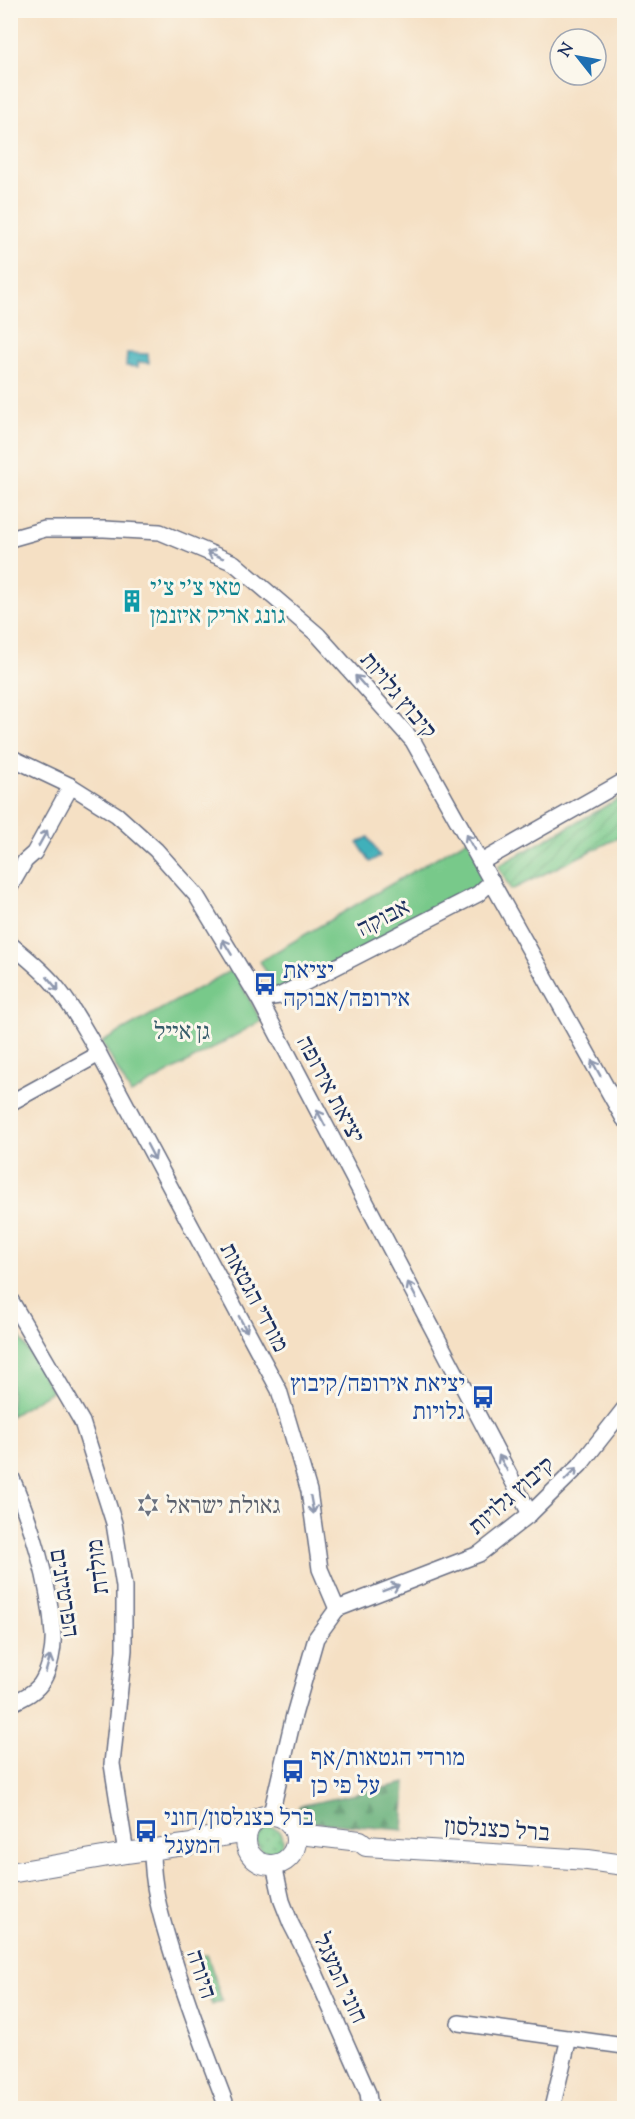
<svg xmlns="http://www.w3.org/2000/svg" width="635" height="2119" font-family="'Sorts Mill Goudy','Frank Ruhl Libre',serif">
<defs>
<pattern id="grass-dots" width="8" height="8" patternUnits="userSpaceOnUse" patternTransform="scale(1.5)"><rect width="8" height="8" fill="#78c98a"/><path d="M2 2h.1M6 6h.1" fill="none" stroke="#62a474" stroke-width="1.8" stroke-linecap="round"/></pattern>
<pattern id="forest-firs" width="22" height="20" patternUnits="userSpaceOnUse" patternTransform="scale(1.5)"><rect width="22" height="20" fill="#62ad76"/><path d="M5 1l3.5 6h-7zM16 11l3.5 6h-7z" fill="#508d64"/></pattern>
<pattern id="garden-furrows" width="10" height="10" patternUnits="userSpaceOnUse" patternTransform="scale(1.5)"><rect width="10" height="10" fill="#78c98a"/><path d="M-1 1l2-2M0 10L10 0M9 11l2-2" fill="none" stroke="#62a474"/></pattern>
</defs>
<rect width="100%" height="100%" fill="#fbf7ec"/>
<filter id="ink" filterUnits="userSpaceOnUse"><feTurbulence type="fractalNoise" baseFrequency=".0167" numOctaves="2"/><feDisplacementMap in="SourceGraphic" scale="12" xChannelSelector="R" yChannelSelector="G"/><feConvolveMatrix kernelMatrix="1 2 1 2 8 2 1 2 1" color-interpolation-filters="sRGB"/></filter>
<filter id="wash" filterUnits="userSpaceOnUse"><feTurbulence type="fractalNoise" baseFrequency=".008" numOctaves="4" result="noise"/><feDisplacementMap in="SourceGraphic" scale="24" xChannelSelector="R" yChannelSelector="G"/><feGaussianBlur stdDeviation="1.35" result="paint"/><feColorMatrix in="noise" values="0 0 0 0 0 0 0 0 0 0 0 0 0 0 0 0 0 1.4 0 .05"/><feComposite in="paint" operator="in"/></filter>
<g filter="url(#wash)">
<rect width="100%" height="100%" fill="#f5e0c4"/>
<g fill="url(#grass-dots)" stroke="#4a7c74" stroke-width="1.5">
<circle cx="270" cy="1840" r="13"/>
<polygon points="207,1954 222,2001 212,2005 196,1958"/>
</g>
<polygon fill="url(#forest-firs)" stroke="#3e6e6a" stroke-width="1.5" points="406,1783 403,1830 311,1822 299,1813 299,1806"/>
<g fill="#78c98a" stroke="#4a7c74" stroke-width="1.5">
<polygon points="468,839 492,881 279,996 260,961"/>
<polygon points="233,969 261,1021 131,1094 102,1042"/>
<polygon points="17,1332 52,1391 11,1416 11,1338"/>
</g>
<polygon fill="url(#garden-furrows)" stroke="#4a7c74" stroke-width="1.5" points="624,796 624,835 511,890 498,866"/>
<g fill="#40b0ba" stroke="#2e708c" stroke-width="1.5">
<polygon points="127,353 148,354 149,363 138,362 138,367 126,366"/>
<polygon points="368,837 380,856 370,862 358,843"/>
</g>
</g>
<g filter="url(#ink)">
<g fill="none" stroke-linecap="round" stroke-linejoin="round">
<g stroke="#676d82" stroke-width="18">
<g id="minor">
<polyline points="10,539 45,529 104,529 160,532 234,563 318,635 413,741 624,1119"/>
<polyline points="10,757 71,786 117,815 156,850 196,895 259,999 530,1514"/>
<polyline points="481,862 624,781"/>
<polyline points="10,887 25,861 34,853 71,786"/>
<path d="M10,944C25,956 40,968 53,983C71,1004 85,1030 99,1054L279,1390L309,1491L320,1569L337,1609"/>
<polyline points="259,999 279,996 478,894 492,881"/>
<polyline points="10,1103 99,1054"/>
<polyline points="10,1299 82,1422 114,1523 124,1587 124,1650 112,1764 126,1853"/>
<path d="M10,1474C31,1521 50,1583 53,1635C54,1648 50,1668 43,1680C37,1692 23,1698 10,1704"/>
<polyline points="337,1609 479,1554 530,1514 580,1465 624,1409"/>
<polyline points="271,1814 294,1715 316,1638 337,1609"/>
<path d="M152,1849C152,1888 161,1917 172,1953C187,2004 206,2052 225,2102L222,2108"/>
<polyline points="274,1865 282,1901 291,1924 308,1957 368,2093 370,2108"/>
<polyline points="459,2023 624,2046"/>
<polyline points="552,2108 569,2038"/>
</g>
</g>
<g stroke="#676d82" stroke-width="22">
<g id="tertiary">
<circle cx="271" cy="1840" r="25"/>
<polyline points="293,1828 308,1835 360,1841 366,1846 588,1860 624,1865"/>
<polyline points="10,1873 126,1853 192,1844 202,1839 235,1834 250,1825"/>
</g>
</g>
<use href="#minor" stroke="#fff" stroke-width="15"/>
<use href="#tertiary" stroke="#fff" stroke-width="20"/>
</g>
<defs><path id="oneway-shaft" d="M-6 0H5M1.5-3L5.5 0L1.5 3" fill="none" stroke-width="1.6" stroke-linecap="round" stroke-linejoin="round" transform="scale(1.5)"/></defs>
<g stroke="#8d97ae">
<use href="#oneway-shaft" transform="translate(215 555) rotate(-158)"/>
<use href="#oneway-shaft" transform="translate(361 682) rotate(-132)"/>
<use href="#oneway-shaft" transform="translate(43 838) rotate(-61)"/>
<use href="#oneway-shaft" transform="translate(470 842) rotate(-119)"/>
<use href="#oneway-shaft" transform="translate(227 947) rotate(-121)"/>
<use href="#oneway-shaft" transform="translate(53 984) rotate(50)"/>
<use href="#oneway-shaft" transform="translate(596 1068) rotate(-119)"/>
<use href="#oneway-shaft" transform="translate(321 1118) rotate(-118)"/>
<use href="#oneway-shaft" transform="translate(151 1152) rotate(62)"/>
<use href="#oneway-shaft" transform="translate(412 1290) rotate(-118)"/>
<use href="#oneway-shaft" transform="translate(243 1324) rotate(62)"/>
<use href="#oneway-shaft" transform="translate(503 1463) rotate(-118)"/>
<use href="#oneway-shaft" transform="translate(571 1474) rotate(-45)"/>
<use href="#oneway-shaft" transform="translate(312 1505) rotate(80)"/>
<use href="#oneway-shaft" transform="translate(391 1588) rotate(-21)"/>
<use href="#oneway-shaft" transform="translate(48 1664) rotate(-74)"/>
</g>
</g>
<defs>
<g id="building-bare" transform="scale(1.8)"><path d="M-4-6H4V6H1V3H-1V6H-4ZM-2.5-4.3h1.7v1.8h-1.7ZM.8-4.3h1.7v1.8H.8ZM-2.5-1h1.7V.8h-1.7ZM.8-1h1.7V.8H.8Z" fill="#0f9aa8" stroke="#fbf7ec" stroke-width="2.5" paint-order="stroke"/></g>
<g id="bus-bare" transform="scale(1.8)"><path d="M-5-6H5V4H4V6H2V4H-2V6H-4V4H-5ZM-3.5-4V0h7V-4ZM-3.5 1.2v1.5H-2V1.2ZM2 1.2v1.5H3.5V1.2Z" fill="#1a4fb4" stroke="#fbf7ec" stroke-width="2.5" paint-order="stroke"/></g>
<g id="synagogue-bare" transform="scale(1.8)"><path d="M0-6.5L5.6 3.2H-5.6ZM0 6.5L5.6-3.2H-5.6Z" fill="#6b7280" stroke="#fbf7ec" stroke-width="2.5" paint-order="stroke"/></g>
</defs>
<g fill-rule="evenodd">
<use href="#building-bare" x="132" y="601"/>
<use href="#bus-bare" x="265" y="984"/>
<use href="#bus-bare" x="483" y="1397"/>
<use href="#synagogue-bare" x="148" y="1505"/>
<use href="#bus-bare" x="293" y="1771"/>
<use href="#bus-bare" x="146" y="1831"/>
</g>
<g text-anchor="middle" stroke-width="6" stroke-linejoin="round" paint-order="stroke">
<g font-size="24" fill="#0d838f" stroke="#fbf7ec" text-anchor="start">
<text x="150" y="595">טאי צ'י צ'י<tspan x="150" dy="28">גונג אריק איזנמן</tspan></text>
</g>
<g font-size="24" fill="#1b2f5e" stroke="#fbf7ec">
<text transform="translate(399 695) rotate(50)" y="8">קיבוץ גלויות</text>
<text transform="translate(383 917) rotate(-27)" y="8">אבוקה</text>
<text transform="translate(331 1089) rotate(62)" y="8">יציאת אירופה</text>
<text transform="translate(255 1297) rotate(62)" y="8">מורדי הגטאות</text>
<text transform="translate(511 1495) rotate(-41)" y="8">קיבוץ גלויות</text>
<text transform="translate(97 1567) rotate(-97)" y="8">מולדת</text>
<text transform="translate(65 1593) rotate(81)" y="8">הפרטיזנים</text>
<text transform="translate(497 1829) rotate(4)" y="8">ברל כצנלסון</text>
<text transform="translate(202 1974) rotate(72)" y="8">היורה</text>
<text transform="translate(341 1978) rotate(65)" y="8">חוני המעגל</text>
</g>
<g font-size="24" fill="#164399" stroke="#fbf7ec" text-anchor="start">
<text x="283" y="978">יציאת<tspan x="283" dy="28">אירופה/אבוקה</tspan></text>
<text x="465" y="1391" text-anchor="end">יציאת אירופה/קיבוץ<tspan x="465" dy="28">גלויות</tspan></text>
<text x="311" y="1765">מורדי הגטאות/אף<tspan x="311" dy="28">על פי כן</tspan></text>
<text x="164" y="1825">ברל כצנלסון/חוני<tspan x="164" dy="28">המעגל</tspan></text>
</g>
<g font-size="24" fill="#375d6b" stroke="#fbf7ec">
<text x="182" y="1039">גן אייל</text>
</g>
<g font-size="24" fill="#5b616d" stroke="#fbf7ec" text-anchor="start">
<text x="166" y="1513">גאולת ישראל</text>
</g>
</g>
<rect width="635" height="2119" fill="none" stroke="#fbf7ec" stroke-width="36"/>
<g transform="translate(578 57) rotate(301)"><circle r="28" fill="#fbf7ec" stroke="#a1a7b3" stroke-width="1.5"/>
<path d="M0-4.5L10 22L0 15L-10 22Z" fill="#1f6fb2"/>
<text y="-9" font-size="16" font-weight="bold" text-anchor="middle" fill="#1b2f5e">N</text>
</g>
</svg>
